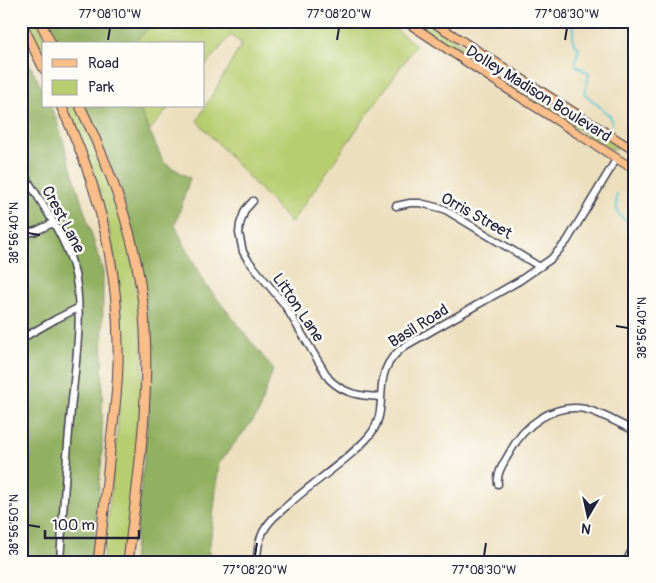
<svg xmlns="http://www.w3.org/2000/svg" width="656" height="583" font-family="Pangolin,sans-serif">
<rect width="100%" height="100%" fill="#fdfcf7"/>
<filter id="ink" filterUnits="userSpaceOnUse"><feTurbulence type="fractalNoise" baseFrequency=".02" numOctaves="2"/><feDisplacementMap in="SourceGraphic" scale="10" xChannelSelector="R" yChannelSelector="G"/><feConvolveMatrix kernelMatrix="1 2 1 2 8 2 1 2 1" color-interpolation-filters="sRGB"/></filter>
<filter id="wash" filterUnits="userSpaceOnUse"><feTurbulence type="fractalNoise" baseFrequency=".0096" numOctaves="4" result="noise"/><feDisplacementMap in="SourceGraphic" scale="20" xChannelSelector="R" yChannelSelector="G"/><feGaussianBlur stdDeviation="1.12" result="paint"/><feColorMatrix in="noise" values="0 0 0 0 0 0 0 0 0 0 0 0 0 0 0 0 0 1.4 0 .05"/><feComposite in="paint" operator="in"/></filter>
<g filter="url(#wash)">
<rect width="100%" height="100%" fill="#ecdfbe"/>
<g fill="#b8cd70" stroke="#6d7856">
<polygon points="25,21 37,21 48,44 44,44 44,60"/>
<polygon points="144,21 385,21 416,45 291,223 197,121 242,44 231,35 204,67 204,44 133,44 150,27"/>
<polygon points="412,21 426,21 495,67 496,70 495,75 492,75"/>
<polygon points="513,78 614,141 617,144 616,149 610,149 509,86 507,83 510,79"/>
<path d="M65,106H77L106,170L125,225L133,261L140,311L143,366L139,433L125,562H103C112,476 126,388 120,302C117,256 105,201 88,158C81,141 73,124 65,106Z"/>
<polygon points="138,106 170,106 149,131"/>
</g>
<g fill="#92b062" stroke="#5a694e">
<polygon points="47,21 144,21 150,27 133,44 57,44"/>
<polygon points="21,47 44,93 44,106 50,106 56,118 103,272 102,454 92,562 21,562"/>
<polygon points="84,106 138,106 164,163 190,178 175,226 203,281 273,369 258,414 219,463 208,562 133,562 148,420 151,343 140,265 121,189"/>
</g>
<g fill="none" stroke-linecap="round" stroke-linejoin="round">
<g stroke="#5dc8d7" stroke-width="2">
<polyline points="570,24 573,28 573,42 579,48 576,58 576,66 589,73 585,94 610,116 612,124"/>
<path d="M617,194C615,210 617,220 635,223"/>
</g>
</g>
</g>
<g filter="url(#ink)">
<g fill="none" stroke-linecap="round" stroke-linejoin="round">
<g stroke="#403e4f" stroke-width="9">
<g id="minor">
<path d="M21,169C39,200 63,233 73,266C85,308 75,367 71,410C66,460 63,511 60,562"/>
<path d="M253,201L245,210L240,224L239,233L243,252L248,260L284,304L329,379C344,394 360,396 380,397"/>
<polyline points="396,206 410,203 420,203 444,209 540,267"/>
<polyline points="21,234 36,231 53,223"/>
<polyline points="21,339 56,319 78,308"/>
<path d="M498,484C496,473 505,461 510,452C524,425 553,403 585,409C602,413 619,424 635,431"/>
<path d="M257,562C257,551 258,542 263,532C269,520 279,513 289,504C313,482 350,459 370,435C393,406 366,374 405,346L519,281L551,259L567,241L617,158"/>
<polyline points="626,562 635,544"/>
</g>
</g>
<g stroke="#403e4f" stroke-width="10">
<g id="major">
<polyline points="405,21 512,92 635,170"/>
<polyline points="431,21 635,151"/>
</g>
</g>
<g stroke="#403e4f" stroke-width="11">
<g id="highway">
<polyline points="40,21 51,44"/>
<polyline points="21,22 44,69"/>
<path d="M61,106C97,181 117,260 118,343C119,376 115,409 111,441C107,482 103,522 98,562"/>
<path d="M80,106C111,170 135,234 143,304C152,390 138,477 128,562"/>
</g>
</g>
<use href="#minor" stroke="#fff" stroke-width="6"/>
<use href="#major" stroke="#f8bd89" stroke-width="8"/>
<use href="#highway" stroke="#f8bd89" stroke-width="9"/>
</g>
</g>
<path fill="none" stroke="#22223b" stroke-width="2" d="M108,40L110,28M337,40L339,28M565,40L567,28M28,233L40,235M616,326L628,328M28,525L40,527M255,556L257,543M484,556L486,543"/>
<g text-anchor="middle" stroke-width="5" stroke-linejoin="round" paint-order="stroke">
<g font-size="16" fill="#22223b" stroke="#fdfcf7">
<text transform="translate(539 93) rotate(32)" y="6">Dolley Madison Boulevard</text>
<text transform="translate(477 215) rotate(29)" y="6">Orris Street</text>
<text transform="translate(64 219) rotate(62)" y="6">Crest Lane</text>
<text transform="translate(299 307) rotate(56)" y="6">Litton Lane</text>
<text transform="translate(418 325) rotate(-32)" y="6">Basil Road</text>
</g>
</g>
<rect width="656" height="583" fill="none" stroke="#fdfcf7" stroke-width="55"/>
<rect x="42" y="42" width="162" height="65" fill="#fdfcf7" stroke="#a5a5ac"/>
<rect x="52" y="59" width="25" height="8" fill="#f8bd89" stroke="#a5a5ac"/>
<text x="88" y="68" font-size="15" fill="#22223b">Road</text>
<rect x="52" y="80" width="25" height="15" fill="#b8cd70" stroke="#a5a5ac"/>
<text x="88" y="92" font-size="15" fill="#22223b">Park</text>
<g transform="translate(588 516) rotate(189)" stroke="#fdfcf7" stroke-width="4" paint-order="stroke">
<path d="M0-4L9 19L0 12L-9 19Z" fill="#22223b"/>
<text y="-8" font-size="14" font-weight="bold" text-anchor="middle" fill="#22223b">N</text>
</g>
<path d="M45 530v8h94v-8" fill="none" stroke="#22223b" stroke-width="2.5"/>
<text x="52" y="530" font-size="15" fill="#22223b" stroke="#fdfcf7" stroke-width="4" paint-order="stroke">100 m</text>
<rect x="28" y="28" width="600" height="528" fill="none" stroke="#22223b" stroke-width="2"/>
<g font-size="12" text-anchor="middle" fill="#22223b">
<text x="110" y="18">77°08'10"W</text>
<text x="339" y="18">77°08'20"W</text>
<text x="567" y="18">77°08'30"W</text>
<text transform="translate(14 233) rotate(-90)" y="4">38°56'40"N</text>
<text transform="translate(642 328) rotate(-90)" y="4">38°56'40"N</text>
<text transform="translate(14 525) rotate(-90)" y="4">38°56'50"N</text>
<text x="255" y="574">77°08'20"W</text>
<text x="484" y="574">77°08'30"W</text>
</g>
</svg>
